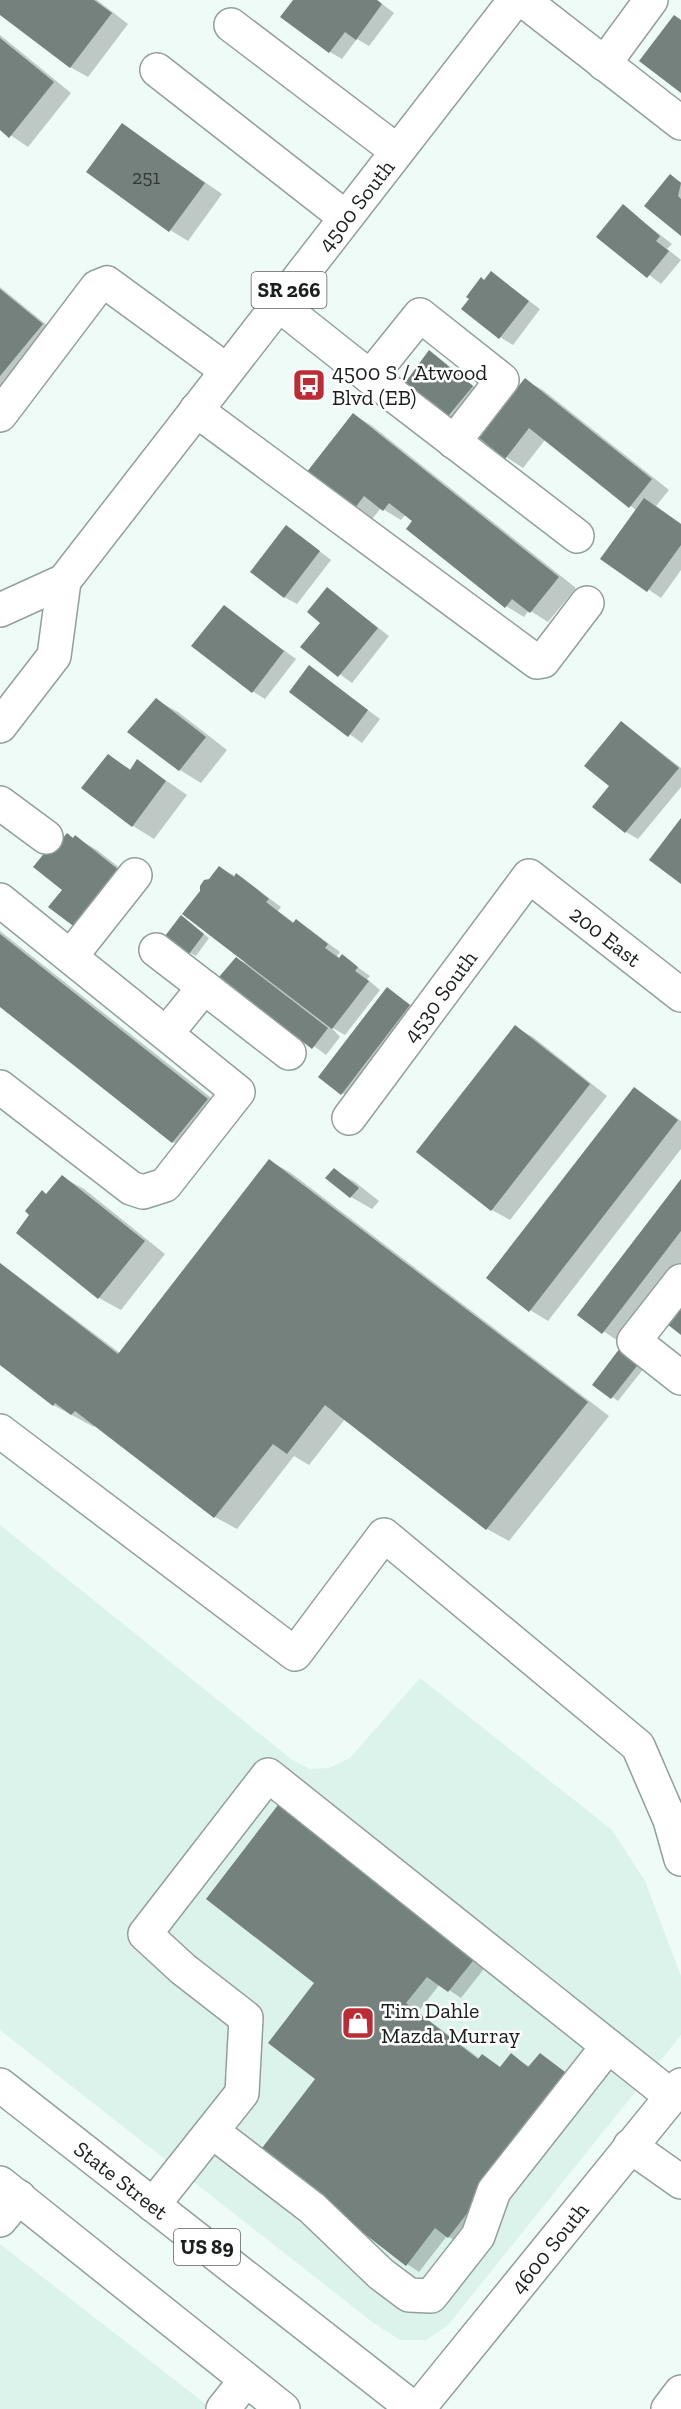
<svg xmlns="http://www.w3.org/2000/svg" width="681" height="2409" font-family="'Zilla Slab',serif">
<rect width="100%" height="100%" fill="#eefbf7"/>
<g fill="#dcf3eb">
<polygon points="0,1525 291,1759 310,1769 329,1768 350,1758 420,1678 612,1830 645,1881 681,1976 681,2035 448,2325 426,2340 400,2340 375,2324 0,2030"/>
<polygon points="0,2244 212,2409 0,2409"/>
</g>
<g fill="#0003">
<polygon points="0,0 97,0 128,24 88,77 70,67 0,13"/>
<polygon points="294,0 377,0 394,13 369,46 357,39 342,59 330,52"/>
<polygon points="0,35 71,93 28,147 0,128"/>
<polygon points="122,125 222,194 188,241 170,230"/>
<polygon points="670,176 681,182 681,234"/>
<polygon points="623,206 672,244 667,249 681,260 661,284 598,236"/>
<polygon points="491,273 540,309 513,345 500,337 485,281"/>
<polygon points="0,287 59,335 0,408"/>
<polygon points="429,352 484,394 458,427 445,420"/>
<polygon points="525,380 543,390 669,490 656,506 681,524 681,570 661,598 602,558 636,510 545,440 523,468 506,457"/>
<polygon points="354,415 371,425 576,588 548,622 529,610 524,617 506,606 406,514 401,520 381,508 364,529 347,519"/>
<polygon points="299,535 331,560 297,604 284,597"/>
<polygon points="327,589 389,636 352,683 303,647 322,622"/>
<polygon points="224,607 296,659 265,699 252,691"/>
<polygon points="310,667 380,719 362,743 291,692"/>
<polygon points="156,700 178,712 227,750 201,783 180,770"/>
<polygon points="622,722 681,768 681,787 638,839 626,832 611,786"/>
<polygon points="108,756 132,770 138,761 187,795 154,839 133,826 83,788"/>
<polygon points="75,837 97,850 140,884 64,890"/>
<polygon points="220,868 249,883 281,907 278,911 293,922 309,929 340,952 337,956 340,959 342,956 370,976 367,979 380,990 345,1035 331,1027 340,1037 326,1055 221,977 236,959 251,965 210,881"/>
<polygon points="187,921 209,938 196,956 190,953"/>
<polygon points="0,931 229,1112 195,1154 173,1142 0,1005"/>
<polygon points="388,989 422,1013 354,1101 342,1093"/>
<polygon points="515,1027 533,1037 607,1096 510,1220 492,1210 418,1152"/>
<polygon points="635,1089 681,1121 681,1149 548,1321 530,1310"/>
<polygon points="270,1161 291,1173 609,1416 509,1541 487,1529 345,1419 309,1465 294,1456 237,1529 215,1517 95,1424 94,1427 53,1405 0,1363 0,1263 120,1353"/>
<polygon points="334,1170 355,1182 379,1201 372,1209 351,1197"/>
<polygon points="62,1177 84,1189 165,1254 121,1310 99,1298 18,1232"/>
<polygon points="681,1181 681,1265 621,1343 579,1315"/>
<polygon points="627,1354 645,1367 618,1401 594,1384"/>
<polygon points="279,1807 487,1965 461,1998 440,1984 418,2012 480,2059 482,2056 501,2068 511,2055 530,2067 540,2055 581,2083 461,2244 447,2236 419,2272 407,2264 317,2079 316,1983"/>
</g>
<g fill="#75817d">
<polygon points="0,0 94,0 112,13 70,68 0,15"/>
<polygon points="293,0 377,0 382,4 356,40 345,32 329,53 280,17"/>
<polygon points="674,15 681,20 681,93 639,61"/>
<polygon points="0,38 54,82 9,138 0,130"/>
<polygon points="122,123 205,183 169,232 86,172"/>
<polygon points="670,174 681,183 678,196 681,199 681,236 644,206"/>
<polygon points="623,204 660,236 656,241 669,251 647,278 596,237"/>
<polygon points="491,271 529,301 499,339 461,309 469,299 466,297 481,277 484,280"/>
<polygon points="0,289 43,324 0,376"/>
<polygon points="429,350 473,386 444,421 402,387"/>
<polygon points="525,378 652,479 629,508 529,428 505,459 478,437"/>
<polygon points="353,413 559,577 530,613 512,599 505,608 406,529 412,521 389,503 383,511 364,496 346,520 299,482"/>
<polygon points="644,498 681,524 681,545 647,592 600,559"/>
<polygon points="286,525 320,551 284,598 250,572"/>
<polygon points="327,587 378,628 338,677 300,647 320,623 307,612"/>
<polygon points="224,605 284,651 252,693 191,646"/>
<polygon points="309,665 368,710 348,737 289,692"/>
<polygon points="156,698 206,737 179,771 127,732"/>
<polygon points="621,721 679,768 625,833 592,807 609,786 584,766"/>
<polygon points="108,754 130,770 137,759 166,781 132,827 81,788"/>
<polygon points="681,818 681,884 649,860"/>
<polygon points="67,833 73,838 75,835 120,871 76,928 48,907 62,890 33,867 51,845 55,848"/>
<polygon points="219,866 234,877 236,873 253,886 269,899 266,902 293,923 296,919 328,944 325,948 339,958 342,954 358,967 355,971 369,981 332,1029 182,914 200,891 200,886 204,880 209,879"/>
<polygon points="181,915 204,934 189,954 165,936"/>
<polygon points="0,934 208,1099 172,1143 0,1007"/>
<polygon points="236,957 328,1028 312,1049 219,977"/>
<polygon points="387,987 410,1005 341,1095 318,1077"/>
<polygon points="515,1025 590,1084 491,1211 416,1152"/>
<polygon points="634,1087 678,1120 529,1312 486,1278"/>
<polygon points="269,1159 588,1402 486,1530 325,1405 287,1454 273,1444 214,1518 75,1411 71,1415 55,1403 53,1406 0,1365 0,1263 118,1354"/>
<polygon points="334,1168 359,1188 350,1198 325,1178"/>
<polygon points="62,1175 145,1241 98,1299 16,1233 29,1215 25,1211 42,1190 46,1194"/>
<polygon points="681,1179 681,1231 602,1334 577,1315"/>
<polygon points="681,1307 681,1335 667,1324"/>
<polygon points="620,1348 640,1362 611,1399 592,1385"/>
<polygon points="278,1805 476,1957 448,1992 427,1977 406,2003 478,2059 482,2054 500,2067 511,2053 528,2067 540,2053 569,2075 561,2092 448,2238 435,2228 406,2266 259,2152 315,2079 268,2043 314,1983 206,1899"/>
</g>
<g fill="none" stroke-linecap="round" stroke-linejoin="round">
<g stroke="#929f9a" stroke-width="36">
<g id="minor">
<polyline points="523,0 681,123"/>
<polyline points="231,25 397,151"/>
<polyline points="604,64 651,0"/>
<polyline points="157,70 345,217"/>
<polyline points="278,304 370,377 420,315 502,380 454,442"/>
<polyline points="370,377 577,536"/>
<polyline points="196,410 537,662 543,661 587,603"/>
<polyline points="0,415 97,287 107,283 226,370"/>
<polyline points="0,803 46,837"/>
<polyline points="0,900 238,1092 165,1185 143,1192 131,1188 0,1087"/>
<polyline points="156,950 204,987 167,1033"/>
<polyline points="71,956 135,875"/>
<polyline points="204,987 289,1053"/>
<path id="s1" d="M349,1118L529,876L681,995"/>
<polyline points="681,1281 634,1341 681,1378"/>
<polyline points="0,1431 295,1654 384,1535 638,1746 670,1820 681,1859"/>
<polyline points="213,2132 312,2208 381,2274 409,2295 431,2296 478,2236 494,2191 608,2046"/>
<polyline points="630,2146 681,2182"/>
<polyline points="153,2205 242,2093 246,2018 183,1969 145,1934 268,1775 671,2096"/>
<polyline points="0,2220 19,2197"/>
<polyline points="223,2409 246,2380"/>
<path id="s2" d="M418,2409L681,2085"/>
<polyline points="668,2409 681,2392"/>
</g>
</g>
<g stroke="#929f9a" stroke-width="36">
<g id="major">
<path id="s3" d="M0,610L64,581L515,0"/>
<polyline points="0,726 54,656 64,581"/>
<path id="s4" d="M0,2085L414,2409"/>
<polyline points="0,2183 283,2409"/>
</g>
</g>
<use href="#minor" stroke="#fff" stroke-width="33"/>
<use href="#major" stroke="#fff" stroke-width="33"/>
</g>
<defs>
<g id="bus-square" transform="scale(1.725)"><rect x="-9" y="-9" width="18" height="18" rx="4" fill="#bc2c34" stroke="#fff"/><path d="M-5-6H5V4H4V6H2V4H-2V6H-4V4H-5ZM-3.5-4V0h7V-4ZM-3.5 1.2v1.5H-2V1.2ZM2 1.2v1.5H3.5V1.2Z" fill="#fff"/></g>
<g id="shop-square" transform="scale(1.725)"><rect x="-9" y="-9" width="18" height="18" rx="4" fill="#bc2c34" stroke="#fff"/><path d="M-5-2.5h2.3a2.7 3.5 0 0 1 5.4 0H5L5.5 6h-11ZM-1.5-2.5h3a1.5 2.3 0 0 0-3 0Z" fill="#fff"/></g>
</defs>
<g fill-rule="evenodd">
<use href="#bus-square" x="309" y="385"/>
<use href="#shop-square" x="358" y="2023"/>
</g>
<g text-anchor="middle" stroke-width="5" stroke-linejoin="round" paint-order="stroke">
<g font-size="20" fill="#313835">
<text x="146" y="184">251</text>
</g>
<g fill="#fff" stroke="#5f6261" stroke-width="1.5">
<rect x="251.5" y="272" width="75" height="36" rx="4.5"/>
<rect x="174" y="2229" width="66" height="36" rx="4.5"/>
</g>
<g font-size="21" font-weight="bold" fill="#1a1f1d">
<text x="289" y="297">SR 266</text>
<text x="207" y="2254">US 89</text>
</g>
<g font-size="22" fill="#1a1f1d" stroke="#fff">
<text dy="8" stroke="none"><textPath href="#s3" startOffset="546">4500 South</textPath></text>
<text dy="8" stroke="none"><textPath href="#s1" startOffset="399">200 East</textPath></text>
<text dy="8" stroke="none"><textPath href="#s1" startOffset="152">4530 South</textPath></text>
<text dy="8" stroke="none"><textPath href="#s4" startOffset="154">State Street</textPath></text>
<text dy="8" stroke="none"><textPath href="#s2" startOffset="208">4600 South</textPath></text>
</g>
<g font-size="22" fill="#1a1f1d" stroke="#fff" text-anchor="start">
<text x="332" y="380">4500 S / Atwood<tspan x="332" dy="25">Blvd (EB)</tspan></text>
<text x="381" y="2018">Tim Dahle<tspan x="381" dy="25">Mazda Murray</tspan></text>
</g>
</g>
</svg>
